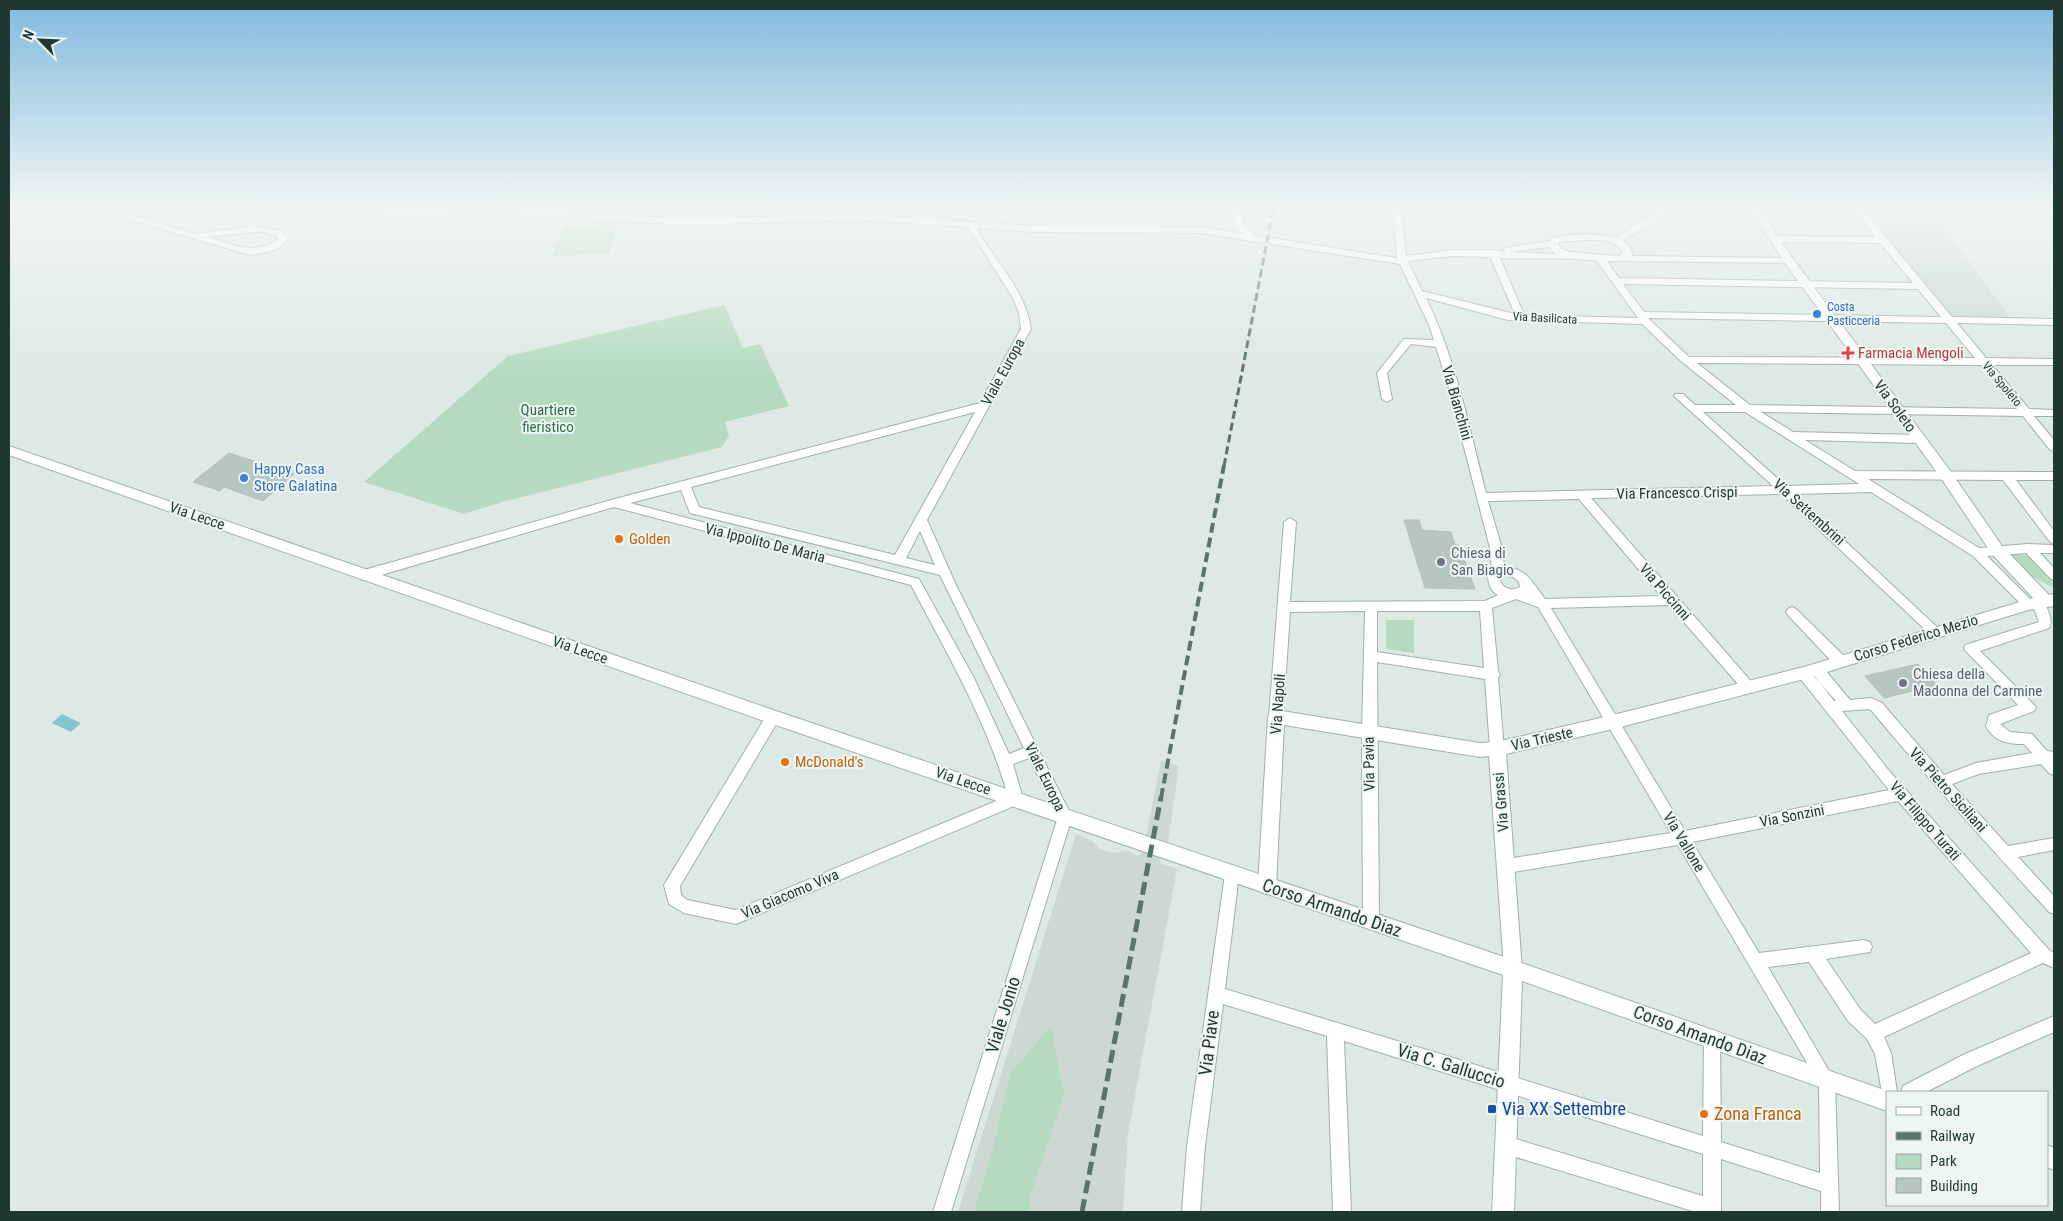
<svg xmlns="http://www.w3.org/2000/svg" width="2063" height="1221" font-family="'Roboto Condensed',sans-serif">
<rect width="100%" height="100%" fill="#dde9e4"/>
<g fill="#ccd9d3">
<polygon points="1860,205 1929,206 2011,319 1953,317"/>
<polygon points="1161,760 1179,766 1168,843 1163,842 1160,863 1177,869 1128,1134 1123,1212 958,1212 1076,834 1094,842 1099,849 1115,853 1126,850 1138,856 1143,853"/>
</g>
<g fill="#b6dabf">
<polygon points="618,224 609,254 552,256 564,226"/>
<polygon points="724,305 743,348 760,344 789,406 725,422 729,436 722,447 502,502 464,514 364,482 508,356"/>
<polygon points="2012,555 2029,555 2054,581 2054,588 2031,576"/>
<polygon points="1386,620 1414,620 1414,653 1386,649"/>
<polygon points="1051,1026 1064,1094 1030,1197 1029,1212 974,1212 995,1141 1010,1073"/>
</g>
<polygon fill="#85c4ce" points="62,714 81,723 71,732 52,723"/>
<g fill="#b6c6c0" stroke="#b0c2bb">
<polygon points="229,453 294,474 263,501 224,487 220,491 193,482"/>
<polygon points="1404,520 1419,520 1422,530 1451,532 1455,545 1459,545 1475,589 1425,588"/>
<polygon points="1918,664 1937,685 1884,698 1865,676"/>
</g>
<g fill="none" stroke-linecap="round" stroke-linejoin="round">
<g stroke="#a0b0ab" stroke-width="2">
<g id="minor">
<path d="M79,205H93L196,234L253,226L278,230L288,236C284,252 263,253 250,255ZM253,232H264L278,237V240C252,255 234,245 208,237Z"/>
<path d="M347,205H362L387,211L497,208L687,219L856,214L1033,226L1203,227L1242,234L1235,225L1232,205H1240C1243,219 1244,234 1260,237C1266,238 1266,240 1271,238L1397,258L1393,205H1401L1406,256L1453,250H1493L1506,252L1503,250L1505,248L1550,241L1553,238C1572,234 1596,232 1615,238L1657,212L1706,205H1731L1727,208L1662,216L1623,241L1628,245L1633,254L1631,256L1789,258L1794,261L1792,263L1607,261L1619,278L1913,283L1880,243L1774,242L1769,239L1774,236L1876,237L1850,205H1859L1952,317L2054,319V325L1957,323L1986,358L2054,359V365H1992L2029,409L2054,410V416H2034L2054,440V451L2050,450L2023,416L1761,412L1793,432L1919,435L1924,439L1919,443L1805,440L1855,471L2054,472V480H2016L2054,531V543L2050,542L2003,480L1868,479L1979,548L2028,544L2054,545V553H2040L2054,568V580L2050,578L2026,553L1987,556L2032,601L2038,597L2042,599C2047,608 2054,619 2049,628L1980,651L2036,707L2034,711L2000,724L2010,732L2032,734L2047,751L2054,752V775L2049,773L2041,764L1979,774L1952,784L2008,846L2054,838V850L2018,857L2054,896V914L2049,912C1989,846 1929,780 1872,711L1869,709L1842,711L1890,772L2049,950L2054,953V968L2043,963L1884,1037L1891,1053L1897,1092H1887V1100L1883,1098L1875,1054L1867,1039L1848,1021L1809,962L1768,967L1835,1081L1839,1212H1821V1191L1721,1159V1212H1696L1506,1154L1500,1151L1497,1145L1500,1139L1506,1136L1703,1196V1154L1344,1041L1351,1212H1333L1327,1036L1223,1004L1205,1146L1200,1212H1182L1187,1146L1225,874L1227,869L1232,867L1237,869L1239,874L1225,989L1447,1056L1703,1136L1704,1039L1706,1033L1712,1031L1718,1033L1720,1039L1721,1142L1820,1173L1819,1083L1678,845L1507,873L1502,871L1500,866L1502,861L1507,859L1671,833L1538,607L1516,599L1492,608L1498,671L1500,675L1498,678L1504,749L1502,753L1497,755L1492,753L1490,749L1485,679L1377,662L1379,921L1376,926L1371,928L1366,926L1363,921L1362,731L1365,611L1290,612L1283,717L1281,721L1276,723L1271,721L1269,717L1284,522L1290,518L1296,522L1290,602L1485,601L1498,595C1490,591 1488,583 1488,575L1492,571L1490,548L1449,389L1436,347L1411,344L1387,373L1392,399L1387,402L1382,399L1377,373L1404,339L1434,340L1429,325L1400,264L1271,244L1267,241L1263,243L1203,233L1033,232L977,228C995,263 1025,288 1031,329L927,520L956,585L1072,817L951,1212H933L1058,817L1029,758L1013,764L1023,799L1021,803L736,924L684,913L669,904L664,885L768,713L773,711L778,713L780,717L778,721L680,886L681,895L687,900L736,910L1008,796C987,721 947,654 911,585L614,507L364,580L360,578L358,575L360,572L364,570L615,499L980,403L1021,329L1019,314L1014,300L968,227L856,220L687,225L497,214L387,217ZM1586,240C1599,240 1617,239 1623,253L1619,256L1570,252L1560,248L1558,244L1559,242ZM1550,247L1553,252L1557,254L1509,252ZM1453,256L1490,257L1515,314L1422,291L1408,261ZM1500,258C1532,259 1565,257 1597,261L1638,318L1524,315ZM1623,284L1918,289L1941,317L1644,312ZM1426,298L1508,320L1642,324L1682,362L1736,405H1695L1683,394H1675L1674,396L1773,486L1486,493C1469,427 1456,359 1426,298ZM1648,318L1946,323L1975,358L1689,357ZM1697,363L1981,365L2017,409L1750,405ZM975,412L895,555L699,507L691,487ZM1703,412H1745L1859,484L1786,486ZM681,490L690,513L940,575L1024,748L1009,754L974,678L919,579L630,503ZM1871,492L1973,556L2024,607L2028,609L2033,606L2039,622L1965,645L1964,649L2018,705L1989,715L1986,726C1994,742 2008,744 2024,744L2032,753L1976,763L1944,775L1882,703L1871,698L1850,700L1821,665L1816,664L1811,665L1809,669L1811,673L1836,701H1834L1809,669L1804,668L1799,669L1797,673L1799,677L1889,790L1685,831L1551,608L1669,605L1744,691L1749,692L1754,691L1756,687L1591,498L1781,494L1931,635H1939L1941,632L1939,629L1795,494ZM1579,499L1661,596L1545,599C1531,581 1528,570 1504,566L1502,548L1488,501ZM920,531L935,565L906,558ZM1505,575L1513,577L1519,582L1520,587C1511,592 1500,588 1500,577ZM1377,611H1480L1484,668L1377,652ZM1898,801L2031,953L1875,1024L1860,1009L1826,959L1870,952L1872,947L1870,942L1864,940L1759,953L1692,842Z"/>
<polygon points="1792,607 1796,609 1845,657 1846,661 1845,665 1840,666 1835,665 1788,615 1786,612 1788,609"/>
<polygon points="2054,1016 2054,1032 1977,1066 1926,1092 1901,1092 1903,1086 1965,1054"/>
</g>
</g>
<g stroke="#a0b0ab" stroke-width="2">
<polygon id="tertiary" points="1747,205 1757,205 1793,259 1951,472 2002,546 2049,595 2054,594 2054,606 2028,610 1804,679 1613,729 1506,754 1522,969 1520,976 1513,978 1506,976 1504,969 1489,756 1480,757 1284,725 1276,886 1273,892 1267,894 1261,892 1258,886 1268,717 1270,712 1276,710 1480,743 1497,742 1613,715 1804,667 2033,598 1992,554 1941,478 1785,263"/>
</g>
<g stroke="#9db5ac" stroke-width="2">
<g id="secondary">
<polygon points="9,446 776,711 1513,960 1887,1091 1891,1092 1887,1092 1887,1111 1522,981 1514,1212 1492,1212 1503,975 767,722 9,455"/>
<polygon points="2047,1145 2054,1148 2054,1170 2047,1167"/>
</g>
</g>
<use href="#minor" fill="#fff" fill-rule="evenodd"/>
<use href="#tertiary" fill="#fff" fill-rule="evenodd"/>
<use href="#secondary" fill="#fff" fill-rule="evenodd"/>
<polyline stroke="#59746d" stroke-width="3" stroke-dasharray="8 4" stroke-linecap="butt" points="1224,466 1274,205"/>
<polyline stroke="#59746d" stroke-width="4" stroke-dasharray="10 5" stroke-linecap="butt" points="1161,798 1224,465"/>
<polyline stroke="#59746d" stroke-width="5" stroke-dasharray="13 6" stroke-linecap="butt" points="1082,1212 1161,797"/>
</g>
<linearGradient id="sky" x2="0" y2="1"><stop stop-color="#80bade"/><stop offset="0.55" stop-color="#f0f5f3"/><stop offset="1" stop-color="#f0f5f3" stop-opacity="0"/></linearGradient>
<rect width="2063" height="376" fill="url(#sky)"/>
<g fill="#3f7fe0" stroke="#edf6f2" stroke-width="2">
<circle cx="1817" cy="314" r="5"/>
<circle cx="244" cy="478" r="5"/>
</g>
<path fill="#e0444e" stroke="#edf6f2" stroke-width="2" d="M1845.5 345.5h5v5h5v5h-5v5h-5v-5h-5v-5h5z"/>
<g fill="#e8710a" stroke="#edf6f2" stroke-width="2">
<circle cx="619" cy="539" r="5"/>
<circle cx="785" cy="762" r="5"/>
<circle cx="1704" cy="1114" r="5"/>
</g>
<g fill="#6b7280" stroke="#edf6f2" stroke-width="2">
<circle cx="1441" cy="562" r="5"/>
<circle cx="1903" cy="683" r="5"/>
</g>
<rect fill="#1a4fb4" stroke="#edf6f2" stroke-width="2" x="1487" y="1104" width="10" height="10" rx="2.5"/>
<g text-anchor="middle" stroke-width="4" stroke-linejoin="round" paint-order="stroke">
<g font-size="12" fill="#366cbe" stroke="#edf6f2" text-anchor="start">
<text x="1827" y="311">Costa<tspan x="1827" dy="14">Pasticceria</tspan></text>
</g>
<g font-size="12" fill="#1f3831" stroke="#edf6f2">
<text transform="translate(1545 318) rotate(3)" y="4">Via Basilicata</text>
<text transform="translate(2002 384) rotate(50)" y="4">Via Spoleto</text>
</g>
<g font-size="15" fill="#be3a42" stroke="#edf6f2" text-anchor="start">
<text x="1858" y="358">Farmacia Mengoli</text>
</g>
<g font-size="15" fill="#1f3831" stroke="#edf6f2">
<text transform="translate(1003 372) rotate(-61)" y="5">Viale Europa</text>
<text transform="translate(1457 403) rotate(74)" y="5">Via Bianchini</text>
<text transform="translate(1895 406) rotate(54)" y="5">Via Soleto</text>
<text transform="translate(1677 493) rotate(-1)" y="5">Via Francesco Crispi</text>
<text transform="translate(1809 512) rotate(42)" y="5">Via Settembrini</text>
<text transform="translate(197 516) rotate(19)" y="5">Via Lecce</text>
<text transform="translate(765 543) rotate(14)" y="5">Via Ippolito De Maria</text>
<text transform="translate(1665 592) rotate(49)" y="5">Via Piccinni</text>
<text transform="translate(1916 638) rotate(-17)" y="5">Corso Federico Mezio</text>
<text transform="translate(580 650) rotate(19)" y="5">Via Lecce</text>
<text transform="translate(1278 704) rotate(-86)" y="5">Via Napoli</text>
<text transform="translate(1542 739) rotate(-13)" y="5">Via Trieste</text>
<text transform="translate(1369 764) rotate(-91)" y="5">Via Pavia</text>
<text transform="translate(1045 777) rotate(64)" y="5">Viale Europa</text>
<text transform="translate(963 781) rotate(19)" y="5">Via Lecce</text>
<text transform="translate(1948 790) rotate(48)" y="5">Via Pietro Siciliani</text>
<text transform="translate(1501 802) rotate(-95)" y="5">Via Grassi</text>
<text transform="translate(1792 816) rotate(-11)" y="5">Via Sonzini</text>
<text transform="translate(1925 821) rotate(49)" y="5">Via Filippo Turati</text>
<text transform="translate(1684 842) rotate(59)" y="5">Via Vallone</text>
<text transform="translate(790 894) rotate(-23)" y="5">Via Giacomo Viva</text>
</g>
<g font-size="15" fill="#2a6e44" stroke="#edf6f2">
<text x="548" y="415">Quartiere<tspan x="548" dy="17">fieristico</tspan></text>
</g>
<g font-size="15" fill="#366cbe" stroke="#edf6f2" text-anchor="start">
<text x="254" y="474">Happy Casa<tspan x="254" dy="17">Store Galatina</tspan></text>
</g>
<g font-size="15" fill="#c56008" stroke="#edf6f2" text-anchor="start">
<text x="629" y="544">Golden</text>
<text x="795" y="767">McDonald's</text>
</g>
<g font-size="15" fill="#5b616d" stroke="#edf6f2" text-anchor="start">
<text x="1451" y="558">Chiesa di<tspan x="1451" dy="17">San Biagio</tspan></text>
<text x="1913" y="679">Chiesa della<tspan x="1913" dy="17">Madonna del Carmine</tspan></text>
</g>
<g font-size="18" fill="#1f3831" stroke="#edf6f2">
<text transform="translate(1332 908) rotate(19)" y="6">Corso Armando Diaz</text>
<text transform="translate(1003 1015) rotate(-73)" y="6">Viale Jonio</text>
<text transform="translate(1700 1035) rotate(20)" y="6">Corso Amando Diaz</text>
<text transform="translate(1209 1043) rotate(-83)" y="6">Via Piave</text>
<text transform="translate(1451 1066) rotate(17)" y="6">Via C. Galluccio</text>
</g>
<g font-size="18" fill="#164399" stroke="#edf6f2" text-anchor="start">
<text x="1502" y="1115">Via XX Settembre</text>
</g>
<g font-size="18" fill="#c56008" stroke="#edf6f2" text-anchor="start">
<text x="1714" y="1120">Zona Franca</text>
</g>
</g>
<rect width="2063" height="1221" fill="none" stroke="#1f3831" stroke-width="20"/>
<rect x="1886" y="1091" width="162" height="115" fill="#edf6f2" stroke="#9baaa5"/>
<rect x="1896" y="1107" width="25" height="8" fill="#ffffff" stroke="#9baaa5"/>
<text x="1930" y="1116" font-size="15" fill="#1f3831">Road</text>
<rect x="1896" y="1132" width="25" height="8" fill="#59746d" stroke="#9baaa5"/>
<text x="1930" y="1141" font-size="15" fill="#1f3831">Railway</text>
<rect x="1896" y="1154" width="25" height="15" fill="#b6dabf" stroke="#9baaa5"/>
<text x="1930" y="1166" font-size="15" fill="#1f3831">Park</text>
<rect x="1896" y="1178" width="25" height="15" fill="#b6c6c0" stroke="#9baaa5"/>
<text x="1930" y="1191" font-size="15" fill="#1f3831">Building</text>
<g transform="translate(40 40) rotate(294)" stroke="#edf6f2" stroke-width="4" paint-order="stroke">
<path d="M0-4L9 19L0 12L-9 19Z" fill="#1f3831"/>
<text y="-8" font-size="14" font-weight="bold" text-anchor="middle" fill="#1f3831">N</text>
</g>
</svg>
